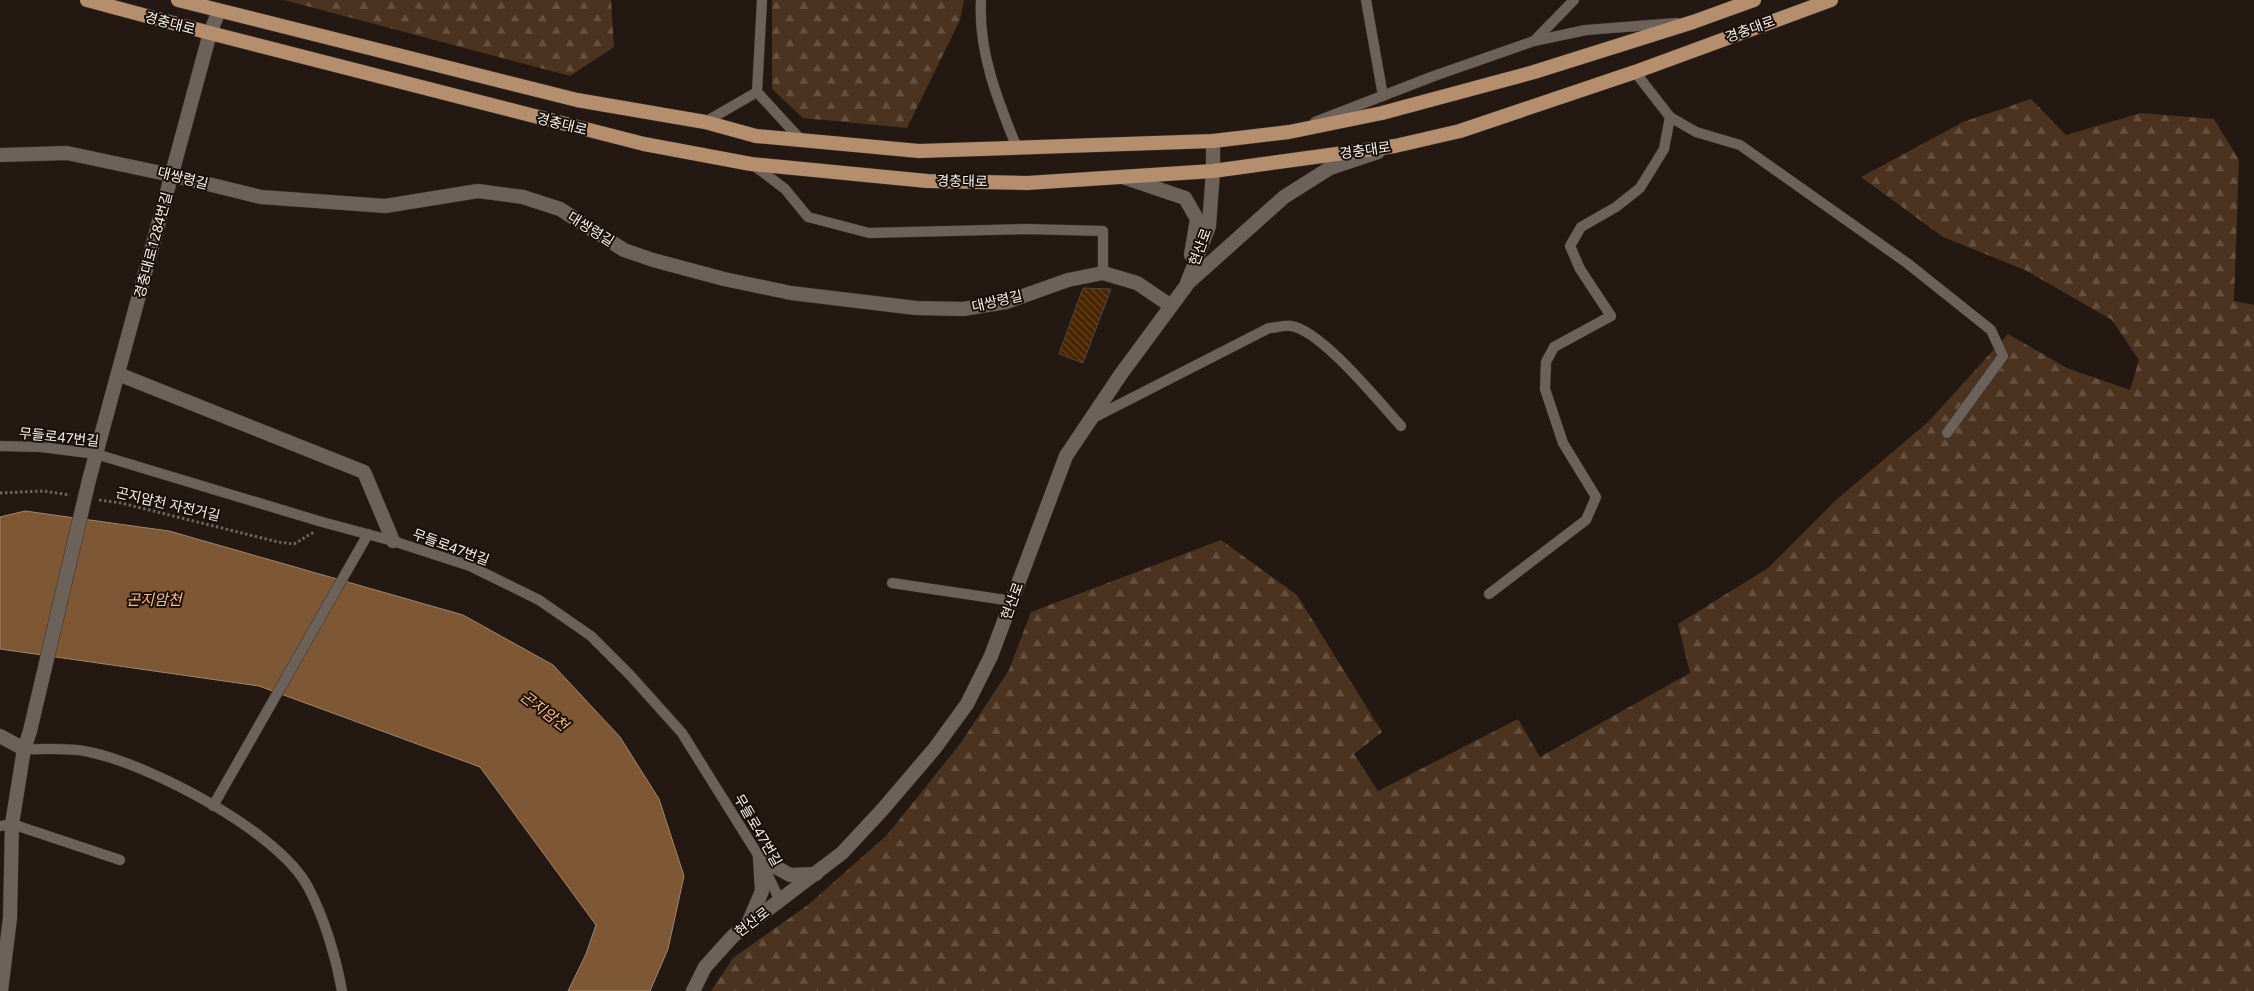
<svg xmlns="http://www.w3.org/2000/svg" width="2254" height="991" font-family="'Noto Sans','Noto Sans KR',sans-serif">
<defs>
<pattern id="forest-firs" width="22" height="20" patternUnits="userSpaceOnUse" patternTransform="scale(1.25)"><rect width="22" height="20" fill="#4b331f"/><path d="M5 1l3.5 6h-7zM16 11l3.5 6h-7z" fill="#665140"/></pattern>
<pattern id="building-back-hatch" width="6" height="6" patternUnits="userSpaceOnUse" patternTransform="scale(1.25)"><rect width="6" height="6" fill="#482500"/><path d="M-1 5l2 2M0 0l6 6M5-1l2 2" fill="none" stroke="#634526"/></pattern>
</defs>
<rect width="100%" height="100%" fill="#231912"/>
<g fill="url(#forest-firs)">
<polygon points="284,0 611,0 614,47 570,76"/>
<polygon points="772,0 964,0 960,20 907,128 803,118 772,89"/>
<polygon points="2031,99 2066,135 2141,113 2214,119 2239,160 2234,301 2254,305 2254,991 711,991 733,958 808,905 887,835 960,744 1009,670 1031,612 1221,540 1297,595 1382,732 1354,754 1378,791 1518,719 1540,757 1690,673 1678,624 1768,568 1836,500 1928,422 2008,334 2067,368 2130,390 2139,360 2112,320 2027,271 1943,237 1861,177 1963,122"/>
</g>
<polygon fill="#7e5735" stroke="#a3866c" points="25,511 169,531 463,615 553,665 620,737 659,799 684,876 668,949 650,991 568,991 586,954 596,925 480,767 259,686 0,649 0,517"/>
<polygon fill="url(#building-back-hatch)" stroke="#50453c" points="1083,288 1111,289 1083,363 1059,354"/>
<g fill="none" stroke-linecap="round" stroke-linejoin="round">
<g stroke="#3b3430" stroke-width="11">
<g id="service">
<polyline points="762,0 757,92 801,140"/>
<path d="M981,0C978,52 998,101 1017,148"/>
<polyline points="1366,0 1383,96"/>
<polyline points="1535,40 1574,0"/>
<polyline points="1635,72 1670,117 1696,132 1740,145 1907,263 1991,330 2003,356 1947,433"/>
<polyline points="705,122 757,92"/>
<polyline points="1315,122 1434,76 1534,41 1586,30 1677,23"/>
<polyline points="752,164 785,189 808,217 869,233 1027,229 1103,231 1103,273"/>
<path d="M1091,419L1269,328C1275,328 1285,325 1291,326C1321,330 1379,402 1401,426"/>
<polyline points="0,446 41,447 96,454 322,522 393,541 470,566 539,600 591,636 630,675 682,733 760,858 780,901"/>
<polyline points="892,583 1012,601"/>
<polyline points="1489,594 1586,520 1596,497 1563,443 1545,389 1546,362 1554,347 1611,316 1580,269 1570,246 1581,227 1616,207 1640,188 1664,149 1670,117"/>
<path d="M24,749C45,750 69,747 89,752C149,764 278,831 308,887C324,917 336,957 342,991"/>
<polyline points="213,806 368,534"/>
<polyline points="0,826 12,824 120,860"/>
</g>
</g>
<g stroke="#3b3430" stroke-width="15">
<g id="minor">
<polyline points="118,374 364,472 393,541"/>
<polyline points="89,480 210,33 219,11"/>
<polyline points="0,736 24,749"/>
<polyline points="760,858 790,875 816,874"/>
<polyline points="747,926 762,891 760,858"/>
<polyline points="1,991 10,918 12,824 24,749 30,731"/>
</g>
</g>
<g stroke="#3b3430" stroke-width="15">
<g id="tertiary">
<polyline points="0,155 67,153 171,175 261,197 385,206 478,191 523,197 560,209 624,250 653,260 724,279 791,293 916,308 963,309 1006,302 1068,280 1103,273 1137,283 1171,306"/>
<polyline points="1123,177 1185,198 1197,219 1191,255"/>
<polyline points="1188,283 1284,197 1330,168 1378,152"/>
<polyline points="693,991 705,967 733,936 842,853 883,809 935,748 967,704 991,656 1066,456 1121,374 1186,286 1209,226 1213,171 1213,141"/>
</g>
</g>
<g stroke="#3b3430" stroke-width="15">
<g id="primary">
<polyline points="87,0 210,33 644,144 751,164 927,181 1027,183 1213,171 1395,146 1460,131 1635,72 1831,0"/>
<polyline points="178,0 577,100 705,122 756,136 919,151 1213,141 1289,132 1382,113 1534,72 1693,22 1754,0"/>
</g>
</g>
<g stroke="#6d645e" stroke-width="3" stroke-dasharray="2.5 2.5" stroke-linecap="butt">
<polyline points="0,493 43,491 70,495"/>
<polyline points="99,500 121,503 278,542 294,544 314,532"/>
</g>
<use href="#service" stroke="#6d6259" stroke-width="10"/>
<use href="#minor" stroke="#6d6259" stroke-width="14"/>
<use href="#tertiary" stroke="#6d6259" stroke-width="14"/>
<use href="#primary" stroke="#b58e6d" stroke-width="14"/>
<g stroke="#3b3430" stroke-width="15" stroke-linecap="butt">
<polyline id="minor-bridge" points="30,731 89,480"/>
</g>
<use href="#minor-bridge" stroke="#6d6259" stroke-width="14"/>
</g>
<g text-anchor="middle" stroke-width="4" stroke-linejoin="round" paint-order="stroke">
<g font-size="14" fill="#f9f2ed" stroke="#191009">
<text transform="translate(170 23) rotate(15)" y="5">경충대로</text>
<text transform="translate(1750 29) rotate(-20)" y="5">경충대로</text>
<text transform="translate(562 124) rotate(14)" y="5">경충대로</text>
<text transform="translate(1365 150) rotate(-8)" y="5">경충대로</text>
<text transform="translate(183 178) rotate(14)" y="5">대쌍령길</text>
<text transform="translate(962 181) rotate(1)" y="5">경충대로</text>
<text transform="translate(591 229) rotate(32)" y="5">대쌍령길</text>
<text transform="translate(153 245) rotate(-75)" y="5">경충대로1284번길</text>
<text transform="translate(1200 247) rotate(-70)" y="5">현산로</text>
<text transform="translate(997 301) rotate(-13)" y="5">대쌍령길</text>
<text transform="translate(59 437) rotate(6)" y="5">무들로47번길</text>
<text transform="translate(168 504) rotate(13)" y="5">곤지암천 자전거길</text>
<text transform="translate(451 547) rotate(20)" y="5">무들로47번길</text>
<text transform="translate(1012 601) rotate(-70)" y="5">현산로</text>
<text transform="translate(758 830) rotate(60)" y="5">무들로47번길</text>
<text transform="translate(752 922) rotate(-37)" y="5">현산로</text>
</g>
<g font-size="15" font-style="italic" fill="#fcbd87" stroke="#191009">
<text x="154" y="605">곤지암천</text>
<text transform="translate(544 711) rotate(37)" y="5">곤지암천</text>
</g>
</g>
</svg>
